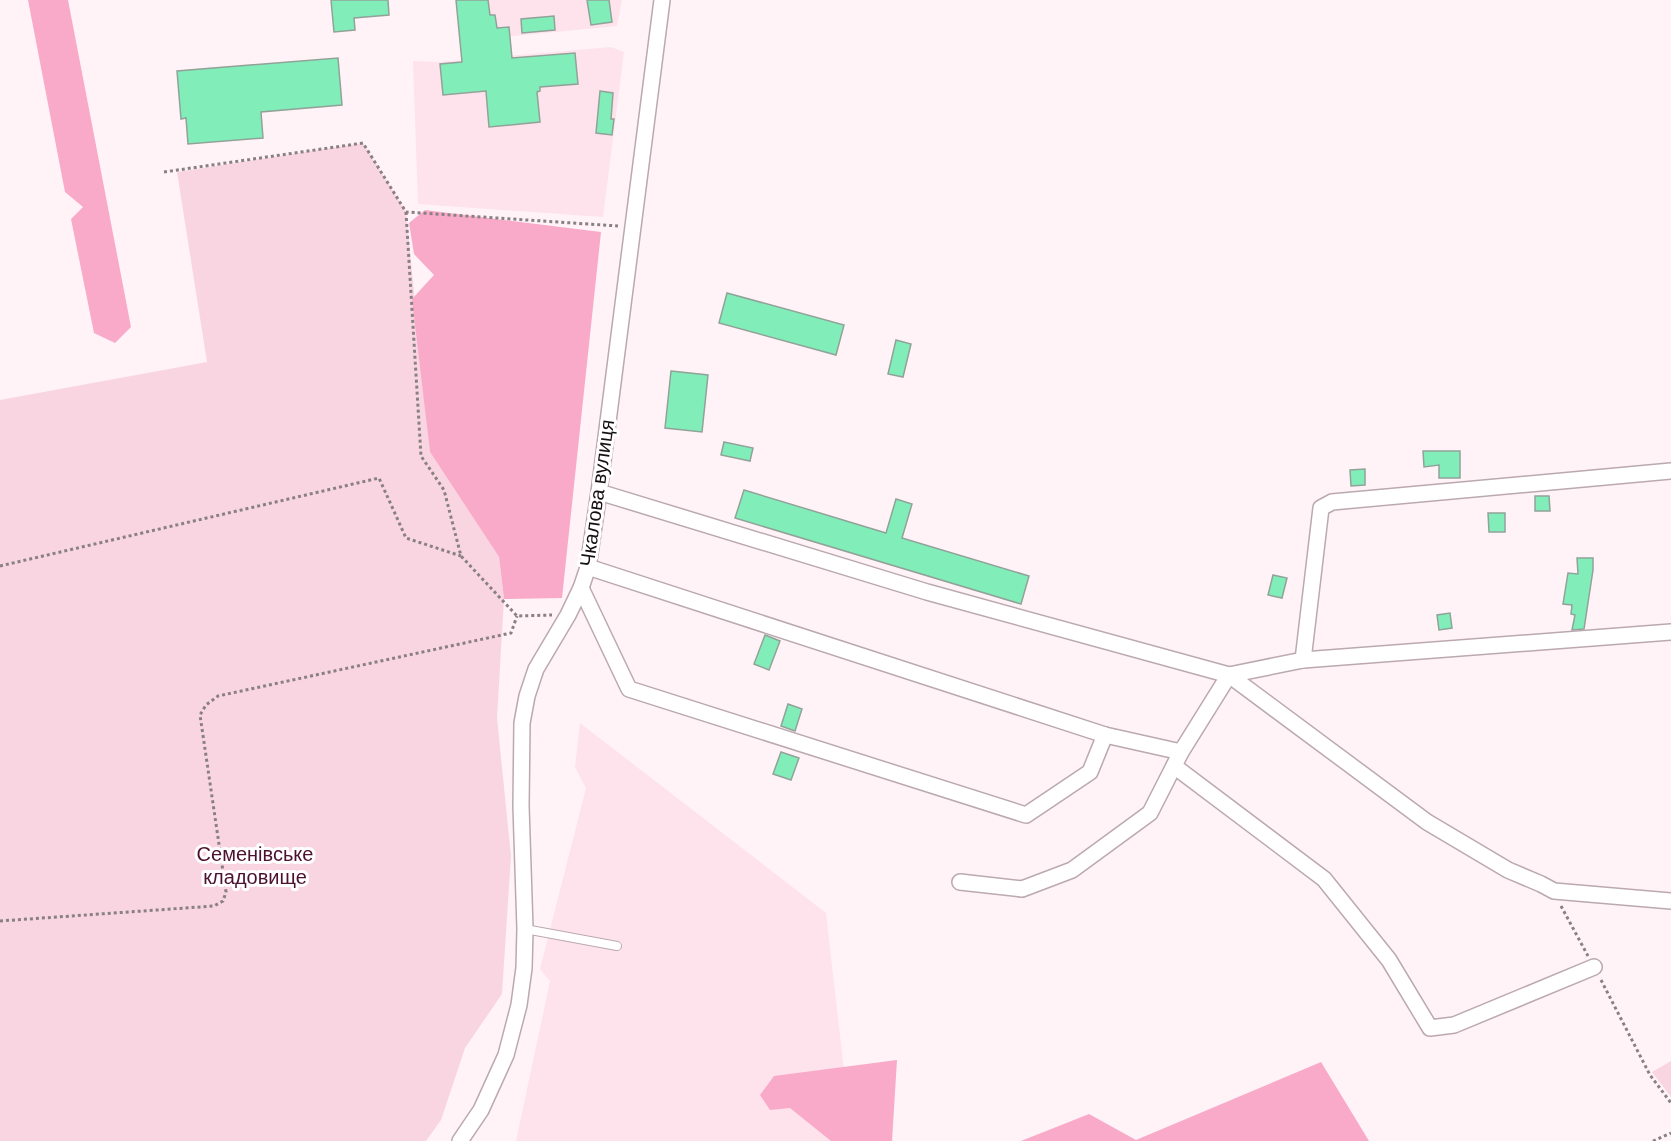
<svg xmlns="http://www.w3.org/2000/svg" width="1671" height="1141" font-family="'DM Sans',sans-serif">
<rect width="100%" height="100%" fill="#fff3f7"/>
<g fill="#fee2ec">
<polygon points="456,0 622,0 617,26 460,41"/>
<polygon points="611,47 624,52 603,217 418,204 413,61 439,62"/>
<polygon points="580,723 826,913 852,1141 516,1141 550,981 540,969 586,788 575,767"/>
</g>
<g fill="#f9d5e2">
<polygon points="363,143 406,212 430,452 499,557 504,599 497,718 511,856 502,994 465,1048 441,1120 426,1141 0,1141 0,400 207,362 177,172"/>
<polygon points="1671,1061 1671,1097 1652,1072"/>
</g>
<g fill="#f9aac8">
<polygon points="28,0 68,0 131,327 115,343 94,333 71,219 83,207 65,192"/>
<polygon points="425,210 601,232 562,598 504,599 499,557 430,452 412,299 434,275 414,254 409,223"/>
<polygon points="897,1060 892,1141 831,1141 790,1108 770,1110 760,1095 774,1076"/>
<polygon points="1321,1062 1369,1141 1021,1141 1089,1114 1136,1140"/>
</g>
<g fill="#81eeba" stroke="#91a299" stroke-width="1.5">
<polygon points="331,0 388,0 389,15 354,18 355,30 334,32"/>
<polygon points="456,0 488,0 490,15 495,15 497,28 509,27 512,58 575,53 578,84 540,87 540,91 537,92 540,122 489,127 486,91 443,95 440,64 462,62"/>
<polygon points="587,0 609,0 612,22 591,25"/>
<polygon points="554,16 555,30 522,33 521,19"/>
<polygon points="338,58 342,105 261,112 263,138 188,144 186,118 181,119 177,71"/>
<polygon points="600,91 613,93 611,119 614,119 612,135 596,133"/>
<polygon points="727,293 844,325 836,355 719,323"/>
<polygon points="896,340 911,344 903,377 888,374"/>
<polygon points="671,371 708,375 702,432 665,428"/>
<polygon points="724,442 753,448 750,461 721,455"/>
<polygon points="1423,451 1460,451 1460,478 1439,478 1439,465 1424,467"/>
<polygon points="1365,469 1365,485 1351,486 1350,470"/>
<polygon points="744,490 886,533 896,499 912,504 902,538 1029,576 1021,604 735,518"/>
<polygon points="1535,496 1549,496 1550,511 1535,511"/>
<polygon points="1488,513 1505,513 1505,532 1489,532"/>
<polygon points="1577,558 1593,558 1593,570 1584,629 1572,630 1575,615 1571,614 1572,605 1563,604 1568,573 1578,574"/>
<polygon points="1273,575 1287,578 1282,598 1268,595"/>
<polygon points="1450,613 1452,628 1439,630 1437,615"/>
<polygon points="765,635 780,641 769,670 754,664"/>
<polygon points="788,704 802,709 795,731 781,726"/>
<polygon points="781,752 799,758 791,780 773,774"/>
</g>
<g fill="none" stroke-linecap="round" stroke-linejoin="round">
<g stroke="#bba9af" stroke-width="10">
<polyline id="service" points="525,929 617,946"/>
</g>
<g stroke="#bba9af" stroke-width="18">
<g id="minor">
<polyline points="599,492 927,592 1229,675 1303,660 1671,632"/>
<polyline points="588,567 1105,735 1181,752"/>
<polyline points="581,588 629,689 1026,815 1090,772 1105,735"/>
<polyline points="1303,660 1321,508 1332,502 1671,471"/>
<polyline points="1174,766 1324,879 1389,960 1430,1028 1454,1025 1594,967"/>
<polyline points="960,882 1022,889 1072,870 1150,813 1181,752 1229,675 1427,822 1508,870 1541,884 1554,891 1671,901"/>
<polyline points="460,1141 481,1110 506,1055 519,1005 524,968 525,929 521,806 522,723 527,696 536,669 568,615 581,588 588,567 599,492 662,0"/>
</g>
</g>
<g stroke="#898083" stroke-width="3" stroke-dasharray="3 3" stroke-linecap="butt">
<polyline points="164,172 363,143 406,212 618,226"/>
<polyline points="406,212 421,456 444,490 461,556 517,616 552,615"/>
<polyline points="0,566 379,478 406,538 461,556"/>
<polyline points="1561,906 1588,956"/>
<polyline points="0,921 214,906 223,901 226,892 200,715 206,705 218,696 511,633 517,616"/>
<polyline points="1601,980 1650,1075 1671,1103"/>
<polyline points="1653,1141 1671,1133"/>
</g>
<use href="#service" stroke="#fff" stroke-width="8"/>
<use href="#minor" stroke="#fff" stroke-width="15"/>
</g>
<g text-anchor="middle" stroke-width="6" stroke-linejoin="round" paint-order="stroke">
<g font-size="20" fill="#171013" stroke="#fff">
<text transform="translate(597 493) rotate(-82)" y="7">Чкалова вулиця</text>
</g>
<g font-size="20" fill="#4c112e" stroke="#fff">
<text x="255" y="861">Семенівське<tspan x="255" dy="23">кладовище</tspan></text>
</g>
</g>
</svg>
